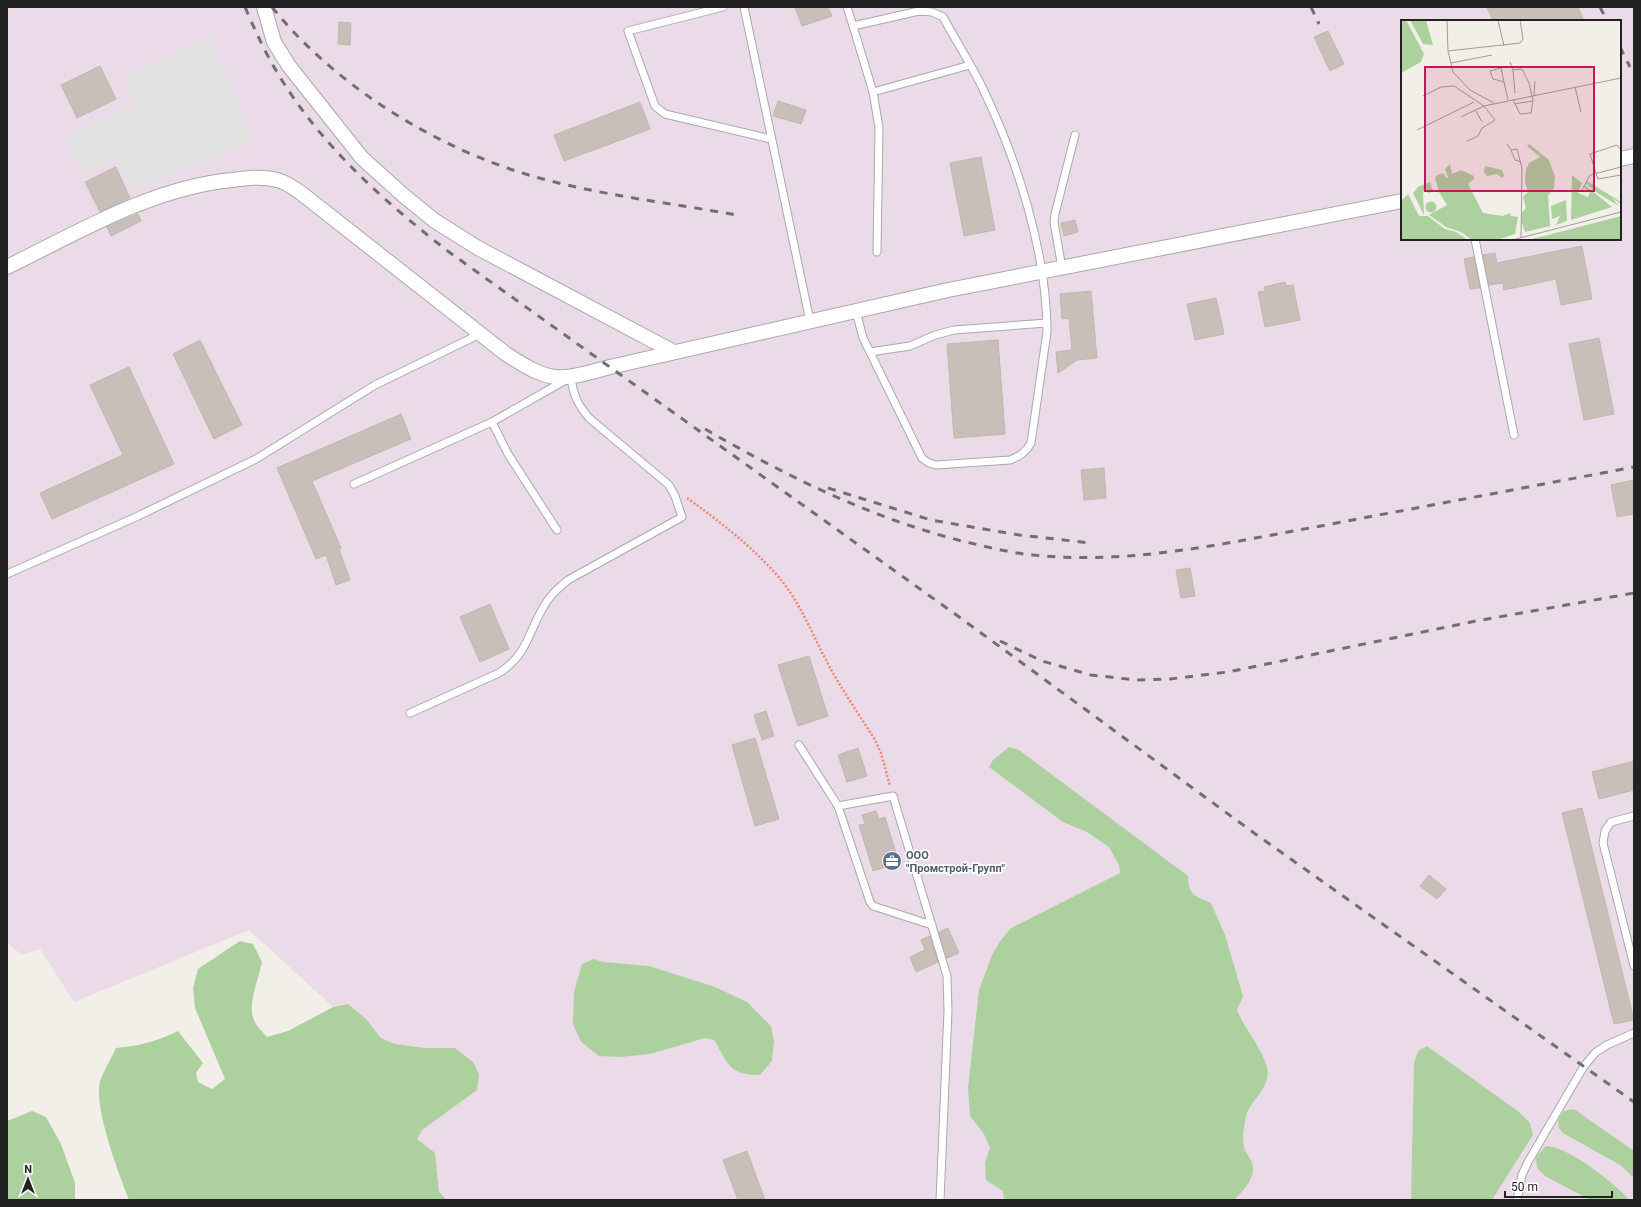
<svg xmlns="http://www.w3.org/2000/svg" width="1641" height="1207" font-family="Roboto,sans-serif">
<rect width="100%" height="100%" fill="#f2efe9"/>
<path fill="#ebdbe8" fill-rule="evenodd" d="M7,7H1634V1200H447L439,1192L437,1178L417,1139L421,1130L453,1108L454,1048H426L395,1044L381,1038L366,1019L348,1004L333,1007L249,930L74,1002L40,949L22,955L7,943ZM1402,21H1620V239H1402Z"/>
<g fill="#add19e">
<path d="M1009,747L1019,750L1188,876C1188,895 1195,896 1211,903L1225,935L1243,996L1237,1010C1245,1030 1261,1046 1267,1067C1272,1087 1251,1099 1246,1116C1244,1126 1242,1137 1244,1147C1245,1153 1251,1158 1252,1163C1257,1177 1243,1191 1234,1200H1004L1003,1191L986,1180L985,1163L990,1148L984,1134L970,1116L968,1088L979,990L992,955L1001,940L1011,928L1120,873L1119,865L1109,847L1087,832L1063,822L989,767L993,760Z"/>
<path d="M240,941L253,944L262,962C259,979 247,1003 254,1020C256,1026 263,1032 267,1037L288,1031L333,1007L348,1004L366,1019L381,1038L395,1044L426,1048H455L473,1062L479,1074L477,1090L422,1130L417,1139L435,1153L439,1192L447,1200H129C119,1174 93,1107 100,1081C104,1070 111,1059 116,1048C139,1046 158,1041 178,1031L203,1063L196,1073L198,1082L212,1089L225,1079L195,1008L193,988L198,969Z"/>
<path d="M594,959L603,962L649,966L715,987L747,1002L771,1026L774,1041L772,1061L760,1075C728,1075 729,1064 714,1040L705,1038L650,1054L620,1057L599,1056L581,1042L573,1024L574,992L582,964Z"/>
<polygon points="1427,1046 1519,1112 1530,1123 1533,1135 1492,1200 1411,1200 1414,1063 1418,1051"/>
<polygon points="1574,1109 1634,1151 1634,1178 1620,1165 1563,1133 1559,1128 1558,1120 1564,1111"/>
<polygon points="32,1111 46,1117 61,1144 75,1183 75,1200 7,1200 7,1121"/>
<path d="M1546,1146C1567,1146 1615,1183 1629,1200H1590L1545,1176L1537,1168L1536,1157Z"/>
</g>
<polygon fill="#e2e2e2" points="210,37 254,141 133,191 116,160 83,175 66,138 135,104 124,77"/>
<g fill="#c7bfb8" stroke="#c4b6ab">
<polygon points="795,7 828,7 832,16 802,26"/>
<polygon points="1487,7 1578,7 1584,21 1493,21"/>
<polygon points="339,22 351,23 350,45 338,44"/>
<polygon points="1328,31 1344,64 1330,71 1314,37"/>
<polygon points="100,66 116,99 77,118 61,85"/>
<polygon points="778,101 806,110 801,124 773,116"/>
<polygon points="640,102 650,129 564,161 554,135"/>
<polygon points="981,157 995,230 964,236 950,163"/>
<polygon points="116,167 130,198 100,212 85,182"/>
<polygon points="138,214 141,221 111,236 107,227"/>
<polygon points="1075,220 1078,232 1064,236 1061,223"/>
<polygon points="1582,246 1592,299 1561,305 1556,279 1504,290 1503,283 1489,285 1483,255 1495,253 1497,263"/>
<polygon points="1474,257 1480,288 1470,289 1464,259"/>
<polygon points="1285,282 1286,286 1293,285 1300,320 1265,327 1258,292 1265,291 1264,287"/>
<polygon points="1091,291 1097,358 1077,360 1058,373 1056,352 1072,350 1069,318 1062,319 1060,294"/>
<polygon points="1216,298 1224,334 1195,340 1187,304"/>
<polygon points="1599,338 1614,414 1584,420 1569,344"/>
<polygon points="200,340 242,425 214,439 173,354"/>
<polygon points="998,340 1005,434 954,438 947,344"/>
<polygon points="129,367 174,464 52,519 40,493 123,455 90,385"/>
<polygon points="401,414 411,439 312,481 341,548 339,549 350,580 336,585 326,555 316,559 277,468"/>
<polygon points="1104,468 1106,498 1084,500 1081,470"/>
<polygon points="1634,480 1634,514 1617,517 1611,485"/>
<polygon points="1190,568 1195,596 1181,598 1176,570"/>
<polygon points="490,604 509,649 480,662 460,617"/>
<polygon points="809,656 828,716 798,726 778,665"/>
<polygon points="766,711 774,736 762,740 754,715"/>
<polygon points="755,738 779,819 755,826 732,745"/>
<polygon points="858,748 867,776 847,782 838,755"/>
<polygon points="1634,761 1634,790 1599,799 1592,772"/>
<polygon points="1582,808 1634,1020 1614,1024 1562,813"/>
<polygon points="876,811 879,819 885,817 899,863 873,871 859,825 865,824 862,815"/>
<polygon points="1429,875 1446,889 1437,899 1420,886"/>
<polygon points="948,928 959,953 947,958 939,932"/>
<polygon points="930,936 938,962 916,972 910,957 925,950 921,940"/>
<polygon points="747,1151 765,1200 738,1200 723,1160"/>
</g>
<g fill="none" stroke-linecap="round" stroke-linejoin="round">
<g stroke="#a9a9a9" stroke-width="9">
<g id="service">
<polyline points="723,7 628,31 655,106 665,114 771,139"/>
<polyline points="744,7 810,321"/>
<path d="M847,7L853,26L919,11L932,12L943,17C956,41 971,64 983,89C1017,159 1047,253 1047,332L1031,443C1026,452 1020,456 1010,460L936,465L929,463L922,458L863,338L856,311"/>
<polyline points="853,26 873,92 879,128 877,252"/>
<polyline points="873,92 970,65"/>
<polyline points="1475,239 1514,435"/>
<polyline points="1062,268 1054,222 1055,214 1075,135"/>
<polyline points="870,352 910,346 935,335 954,330 1047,323"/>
<polyline points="492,422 508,454 557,530"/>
<path d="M354,484L492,422L571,377C573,395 578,405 589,418L669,485L675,496L682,517L568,580C561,586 553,592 548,600C528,628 531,652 499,673L410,713"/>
<polyline points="7,574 136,517 256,459 375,385 480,334"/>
<polyline points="799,745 838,806 893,796 947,976 948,1011 940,1200"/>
<polyline points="838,806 870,902 873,906 932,925"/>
<polyline points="1634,816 1611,822 1605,831 1603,843 1634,966"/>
<polyline points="1517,1200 1522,1175 1528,1162 1584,1066 1596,1052 1607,1045 1634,1033"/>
</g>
</g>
<g stroke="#a9a9a9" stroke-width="16">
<g id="minor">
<polyline points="264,7 274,42 289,66 362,158 403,195 435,221 478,248 674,352"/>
<polyline points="1620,159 1634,156"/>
<path d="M7,267C79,232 151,188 232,180C247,178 263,176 277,180C286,182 294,188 301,193L506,354C552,384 559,381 610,367L948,290L1402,201"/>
</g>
</g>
<path stroke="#fa8072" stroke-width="2.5" stroke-dasharray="2 2" stroke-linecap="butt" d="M687,498C719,521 749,544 775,573C799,599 811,632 827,662C841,689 859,714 875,740L881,753L890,786"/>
<use href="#service" stroke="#fff" stroke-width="7"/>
<use href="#minor" stroke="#fff" stroke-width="14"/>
<g stroke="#707070" stroke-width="3" stroke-dasharray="8 8" stroke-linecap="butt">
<path d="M245,7C254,28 263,48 274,67C317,142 382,200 449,252L962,619L1254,833L1634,1102"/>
<path d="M272,7C335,86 436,148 532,176C598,195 670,203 737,215"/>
<polyline points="1311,7 1319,24"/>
<polyline points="1600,7 1607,21"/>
<polyline points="1620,47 1630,67"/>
<path d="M705,429C788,477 873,519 966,542C988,547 1010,553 1033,555C1128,565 1222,544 1315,527C1422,507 1528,487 1634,467"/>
<polyline points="828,488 931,520 1019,535 1091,543"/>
<polyline points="1000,641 1042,661 1091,675 1136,680 1170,679 1228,672 1476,621 1634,593"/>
</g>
</g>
<defs>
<g id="office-disc" transform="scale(1)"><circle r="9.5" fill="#5c6f8a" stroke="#fff"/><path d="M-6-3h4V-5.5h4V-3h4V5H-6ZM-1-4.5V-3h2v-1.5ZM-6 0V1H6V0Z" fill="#fff"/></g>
</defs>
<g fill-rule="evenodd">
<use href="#office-disc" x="892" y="861"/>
</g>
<g text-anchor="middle" stroke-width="3.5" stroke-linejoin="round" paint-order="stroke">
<g font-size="11" font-weight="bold" fill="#4e5e75" stroke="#fff" text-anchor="start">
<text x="906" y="859">ООО<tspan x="906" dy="13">"Промстрой-Групп"</tspan></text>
</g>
</g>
<g transform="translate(1401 20)">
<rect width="220" height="220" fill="#f2efe9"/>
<path d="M0,0H5L23,34L20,42L0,53ZM9,0H25L32,25L22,24ZM128,124L148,140L154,157L153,168L147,176L149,206L124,212L120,200L121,192L125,188L122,177L127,172L124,162L125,149L128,143L139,137L126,126ZM49,144L51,154L60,150L73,156V159L67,164L82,193L102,196L109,193L110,196L117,197L114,214L96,220H71L60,212L45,207L28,195L46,185L38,172L34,158L36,155L42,153L45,158H47L44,149ZM84,146L101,150L103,156L101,158L96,154L86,156L83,152ZM171,155L181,163L177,173L187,177L189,172L183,168L184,165L211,187L170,200ZM186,161L220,182V184L211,178L218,186L198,174L185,164ZM29,162L32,171L28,173L23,170L22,174L23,195L12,173L17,167ZM7,174L18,196H27L44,209L55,212L67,220H0V181ZM165,180L166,201L155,205L159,196L151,199L150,186ZM24.5 187a5.5 5.5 0 1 1 11 0a5.5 5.5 0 1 1-11 0ZM220,196V220H126L147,215Z" fill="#add19e"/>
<path fill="none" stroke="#9f9d99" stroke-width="1" d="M46,0L47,31L52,52L69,70L93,83M97,0L103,26M47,31L119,23L122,19L119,0M109,42L112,50L121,49L128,63L132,80L130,93L119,94L112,79M50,43L91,35M112,50L114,73M103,62L92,59L89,51L100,48L103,62L107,80M174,67L180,92M133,75L134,61M22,76L40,67L53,66L83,86L220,58M113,84L132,81M75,91L81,102M60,97L83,86L94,100L81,108L77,116L66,121M16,110L73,82M106,124L110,130L116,129L121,148L120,218M110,130L114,140L120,142M220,130L216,125L189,134L197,159L220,155M180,172L189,155L220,147M111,220L220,192"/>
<path fill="#c2185b" fill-opacity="0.15" stroke="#c2185b" stroke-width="2" d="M24,47H193V171H24Z"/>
<rect width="220" height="220" fill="none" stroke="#222" stroke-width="2"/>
</g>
<rect width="1641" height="1207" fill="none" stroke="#222222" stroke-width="16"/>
<g transform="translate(28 1179)" stroke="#ffffff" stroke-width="3" paint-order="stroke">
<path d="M0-3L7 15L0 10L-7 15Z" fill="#222222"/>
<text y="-6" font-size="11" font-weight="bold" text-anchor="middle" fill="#222222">N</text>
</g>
<path d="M1505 1191v6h107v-6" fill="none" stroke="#222222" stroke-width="2"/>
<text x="1511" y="1191" font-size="12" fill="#222222" stroke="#ffffff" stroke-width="3" paint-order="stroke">50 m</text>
</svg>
